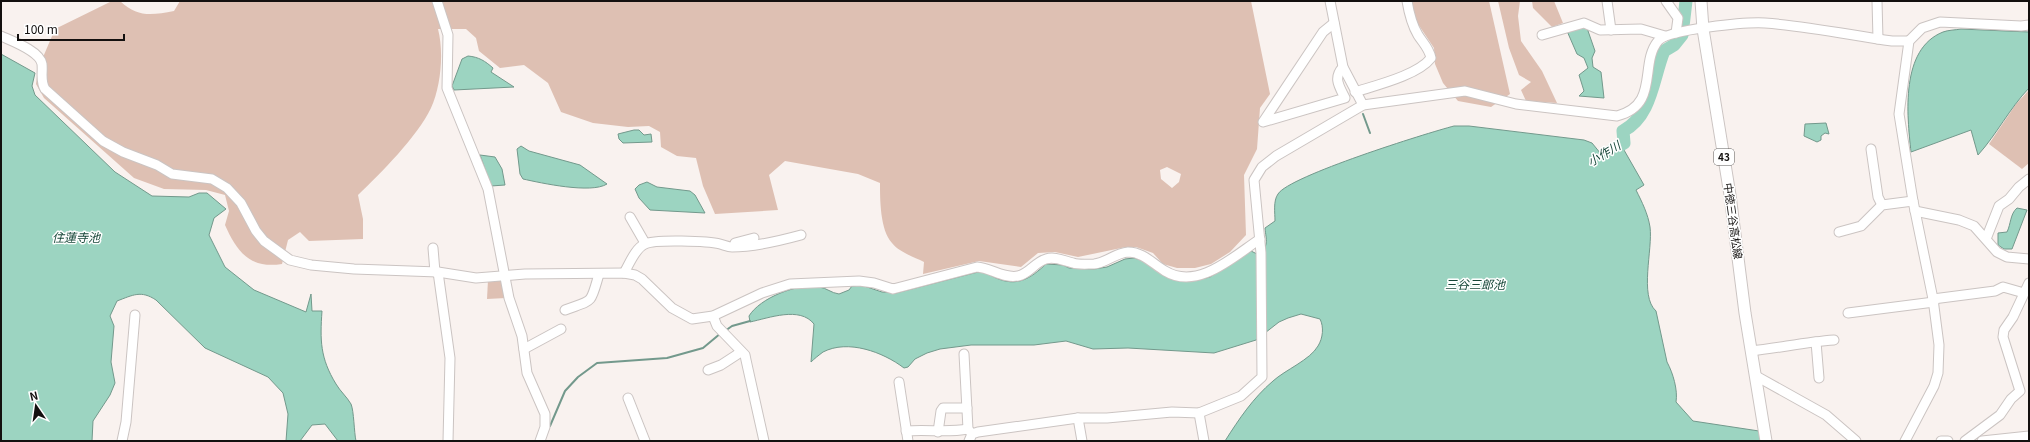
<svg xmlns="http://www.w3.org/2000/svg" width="2030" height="442" font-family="Georgia,'Noto Sans JP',serif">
<rect width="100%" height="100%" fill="#f9f2ef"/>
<g fill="#dec0b3" fill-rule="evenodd">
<path d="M112,1H120C138,18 152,15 174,11L180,1H1251L1270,94L1260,108L1257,149L1244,175L1246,235L1230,252L1211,264L1195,268H1177L1163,264L1153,253L1136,247H1126L1078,257L1055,252L1038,253L1021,267L979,261L923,274L924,262C914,257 899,252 892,243C880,230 880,199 880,183L858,174L785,161L769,175L778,210L715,214L703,186L696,158L677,156L661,147L660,132L649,126L628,127L593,123L561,112L548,83L524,65L500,68L479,51L476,38L466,29H438C444,52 441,86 431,108C417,137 381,173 358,195L363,219V239L309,241L300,232L288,240L282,264C250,269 237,252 225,225L229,211L225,195L206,190L164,189L134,178L44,98L36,84L38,69L55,29ZM1167,167L1181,174L1179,182L1172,188L1161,179L1160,170Z"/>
<polygon points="1412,1 1489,1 1510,94 1491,107 1458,101 1443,83 1435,64 1434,48 1416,21"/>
<polygon points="1498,1 1520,1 1518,16 1521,41 1542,71 1557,103 1526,101 1521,90 1531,82 1519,75 1509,48"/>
<polygon points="1532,1 1554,1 1563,23 1552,27 1533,8"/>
<polygon points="2029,90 2029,163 2022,169 1989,144 2016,104"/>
<polygon points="488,280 504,280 506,298 487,299"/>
</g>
<g fill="#9cd4c1" stroke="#73998c">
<polygon points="1580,27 1587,28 1595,51 1592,58 1593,67 1601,72 1604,98 1579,96 1584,91 1579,75 1588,68 1584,58 1577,54 1567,31"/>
<path d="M1961,29L2029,32V88C2009,109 1997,134 1978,155L1971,130L1911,152C1907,115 1900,49 1943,32C1948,30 1956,30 1961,29Z"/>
<path d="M1,54L35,73L32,86L35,95L115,172L152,196L189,197L199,193H207L226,209L214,218L209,235L225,267L254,290L306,312L311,294L312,311H322C320,340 320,358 336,384C340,391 347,397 351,404C354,411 354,432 356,441H338L325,424L312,425L300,441H286L288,414L283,393L268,377L205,348L156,300C141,290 133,295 117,301L110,316L114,326L111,362L115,383L110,395L93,421L92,441H1Z"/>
<path d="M468,56C479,57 485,61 493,68L491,72L514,87L454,90L452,86L462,59Z"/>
<polygon points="1826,123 1829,134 1825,133 1821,136 1821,140 1817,142 1804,136 1805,124"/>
<path d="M1454,126H1469L1584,140L1592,143L1601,154L1620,143L1644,185L1636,190C1642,202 1648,214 1650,227C1653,249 1639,296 1656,311L1667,362C1673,373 1678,390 1676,402L1693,421L1759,431L1761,441H1225C1239,419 1253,398 1273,381C1285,370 1310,360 1318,346C1323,338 1324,327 1320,319L1301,314L1288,318L1279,322L1256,340L1214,353L1128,348L1093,349L1066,341L1034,345H971L940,349L927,353L915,359L908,367L904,368C883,352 848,339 823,352C819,355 814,359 811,362L814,324C800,306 769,318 750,322L749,316C760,298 797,283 819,287C827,288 831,293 839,294L849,290L852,286L861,285L882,292L896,293L978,272C986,272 989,275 996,278C1017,287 1030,279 1046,264L1063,265L1069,268L1094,269L1107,267L1125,259L1134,258L1141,260L1166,276L1197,280L1210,277L1251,251L1257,254C1270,247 1266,240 1265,228L1275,221C1275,213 1273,201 1278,194C1289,176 1427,133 1454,126Z"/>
<polygon points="634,130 639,130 644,135 651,134 652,142 623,143 619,139 618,134"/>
<path d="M521,146L529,151L580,165L607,184C591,194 541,183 523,179L520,174L517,149Z"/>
<polygon points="480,155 495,157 502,169 505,185 491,186"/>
<polygon points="647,182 657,187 690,191 695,195 705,213 650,210 639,198 635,189 639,185"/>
<path d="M2017,208L2027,210L2012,249H2004L1998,245V233L2007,232C2011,224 2010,214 2017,208Z"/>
</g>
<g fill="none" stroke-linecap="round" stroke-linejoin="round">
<g stroke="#73998c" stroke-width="2">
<polyline points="1363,114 1370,133"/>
<polyline points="725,331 732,326 750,321"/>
<polyline points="550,426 565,391 578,377 597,363 667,358 703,348 721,333"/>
</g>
<path stroke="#9cd4c1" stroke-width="13" d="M1606,154L1624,143L1623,131C1652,116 1653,77 1664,51L1674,45L1682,35L1686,1"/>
<g stroke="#cbc4c2" stroke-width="11">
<g id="minor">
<polyline points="437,1 448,35 447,88 488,189 509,298 522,336 527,373 545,414 545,427 540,441"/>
<polyline points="1330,1 1343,67 1363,105"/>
<polyline points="1607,1 1611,30"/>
<polyline points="1666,1 1678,18 1676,33"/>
<polyline points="1877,1 1878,39"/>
<path d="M1334,23L1323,32L1263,122L1345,98C1339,86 1333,78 1343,67"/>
<polyline points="1542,35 1584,23 1600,30 1641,29 1665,36"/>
<path d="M1,36C12,41 40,51 42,64C43,73 40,81 45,89L103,141L123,152L157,165L172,174L212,179L227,188L241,203L256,231L264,241L290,260L311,265L354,269L438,272L476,278L525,274L624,273L635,275L642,279L672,308L692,319L713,316L762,293L790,284L859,281L874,283L893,289L977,267C991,268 1004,279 1018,276C1029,274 1035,262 1046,259C1055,256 1064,261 1073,263C1079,265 1087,264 1094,264C1106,263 1115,253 1128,252C1143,252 1153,264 1165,271C1198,291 1234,256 1260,239"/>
<path d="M1355,92C1377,85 1418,75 1431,58C1429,48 1423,43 1418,35C1412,25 1409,13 1407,1"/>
<polyline points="1871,149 1878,197 1882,205"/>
<polyline points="1915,211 1959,220 1974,226 1997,252 2007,257 2029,259"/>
<polyline points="630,217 645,243"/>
<polyline points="1839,232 1861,226 1882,205 1913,201"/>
<polyline points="1986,239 1999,206 2009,199 2019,187 2029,179"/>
<polyline points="735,243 754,238"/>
<polyline points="433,248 435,272"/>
<polyline points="438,272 450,358 448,441"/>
<path d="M624,273C629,265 635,248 645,244C654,239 709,241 720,244C724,245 728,247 732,247C755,247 779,241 801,235"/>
<polyline points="1933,299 1995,291 2003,287 2024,293"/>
<path d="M565,310C594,299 590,305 599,274"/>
<polyline points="1848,313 1934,302"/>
<polyline points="713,316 717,326 745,355 746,360 764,441"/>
<polyline points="1816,342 1819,378"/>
<polyline points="524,349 561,329"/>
<path d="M1751,351C1779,348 1806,342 1834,340"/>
<polyline points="964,354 968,429 972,434"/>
<polyline points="708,370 721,365 741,352"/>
<polyline points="1756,376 1826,415 1856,441"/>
<polyline points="899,382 908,441"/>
<polyline points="628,398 645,441"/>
<polyline points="1199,413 1204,441"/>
<polyline points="1078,418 1082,441"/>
<path d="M906,431C928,429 946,433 968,429"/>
<polyline points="938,432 941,411 943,408 967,408"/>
<polyline points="122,441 126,422 135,315"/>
<path d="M969,441L972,434L978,432L1078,418H1107L1172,412L1199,413L1241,396L1262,377L1261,253L1254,180L1262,167L1276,156L1363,105L1465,91L1516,104L1617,116C1660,105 1639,64 1658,41C1668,29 1747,22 1765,23C1807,26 1850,35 1892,41H1909"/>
<polyline points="1905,441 1934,386 1938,373 1939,345 1933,299 1913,201 1899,114 1909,41 1922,28 1940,22 2021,26 2029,25"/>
<polyline points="1941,441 1948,441"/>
<polyline points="1965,441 2000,415 2011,399 2020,391 2003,337 2004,330 2013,317 2029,283"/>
<polyline points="1982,441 2029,436"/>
</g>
</g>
<g stroke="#cbc4c2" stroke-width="13">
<polyline id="major" points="1701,1 1703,29 1730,195 1745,313 1766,441"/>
</g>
<use href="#minor" stroke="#fff" stroke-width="9"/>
<use href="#major" stroke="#fff" stroke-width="11"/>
</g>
<g text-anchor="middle" stroke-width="3" stroke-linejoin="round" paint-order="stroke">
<rect fill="#fff" stroke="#5a5857" stroke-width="1" x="1714" y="149" width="20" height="16" rx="3"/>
<g font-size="10" font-weight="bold" fill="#13100f">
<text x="1724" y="161">43</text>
</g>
<g font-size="11" fill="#13100f" stroke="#fff">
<text transform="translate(1733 221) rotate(82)" y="4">中徳三谷高松線</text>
</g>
<g font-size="12" font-style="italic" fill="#174739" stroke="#fff">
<text transform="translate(1604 154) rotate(-31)" y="4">小作川</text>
<text x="76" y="242">住蓮寺池</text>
<text x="1475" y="289">三谷三郎池</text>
</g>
</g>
<rect width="2030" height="442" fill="none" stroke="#13100f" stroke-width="4"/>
<g transform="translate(36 406) rotate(347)" stroke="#ffffff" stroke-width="3" paint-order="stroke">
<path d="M0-3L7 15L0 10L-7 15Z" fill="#13100f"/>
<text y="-6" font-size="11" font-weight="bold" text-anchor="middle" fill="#13100f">N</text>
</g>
<path d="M18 34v6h106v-6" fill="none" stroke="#13100f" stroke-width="2"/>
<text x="24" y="34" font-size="12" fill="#13100f" stroke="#ffffff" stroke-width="3" paint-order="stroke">100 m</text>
</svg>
